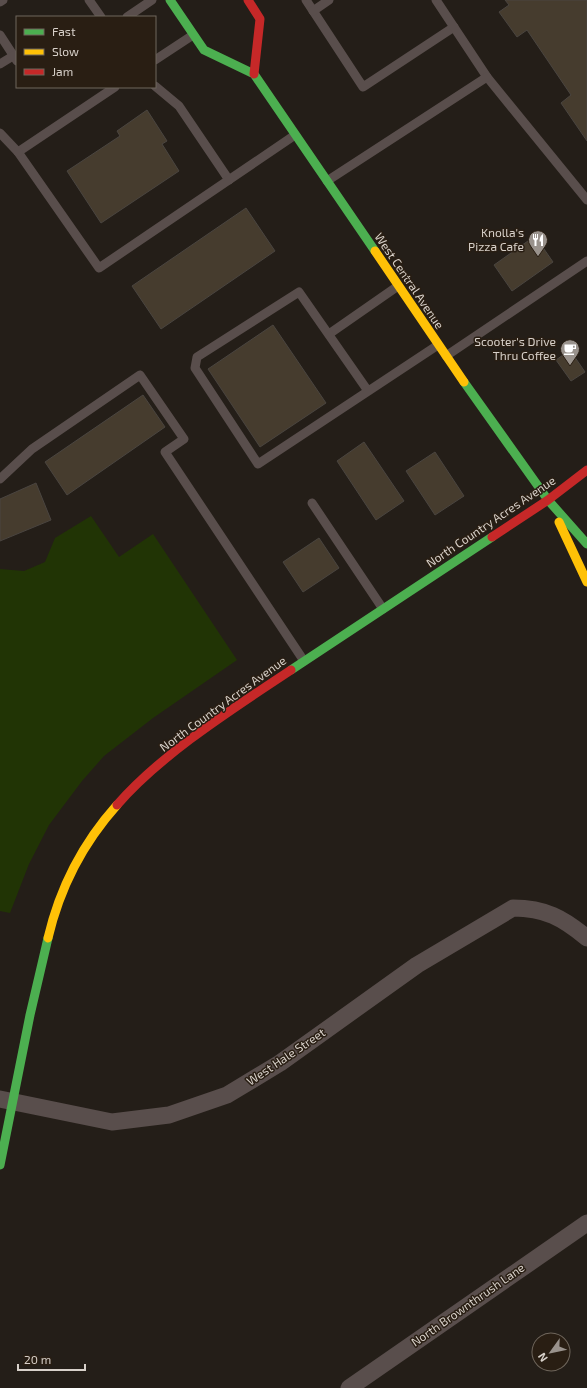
<svg xmlns="http://www.w3.org/2000/svg" width="587" height="1388" font-family="'Exo 2',sans-serif">
<rect width="100%" height="100%" fill="#241e18"/>
<polygon fill="#213405" points="91,516 119,557 153,534 237,660 153,718 104,756 82,781 49,825 29,864 10,913 0,911 0,569 24,571 45,562 55,538"/>
<g fill="#463c2e" stroke="#4a4540">
<polygon points="505,0 587,0 587,141 561,103 571,95 527,30 517,37 499,12 509,5"/>
<polygon points="147,110 167,141 162,144 179,171 101,223 67,171 120,136 117,131"/>
<polygon points="246,208 275,251 161,329 132,286"/>
<polygon points="535,236 553,262 512,291 494,265"/>
<polygon points="273,325 326,403 260,447 208,369"/>
<polygon points="570,350 585,372 571,381 556,360"/>
<polygon points="143,395 165,427 67,495 45,462"/>
<polygon points="364,442 404,501 376,520 337,461"/>
<polygon points="435,452 464,496 435,515 406,471"/>
<polygon points="36,483 51,520 0,541 0,499"/>
<polygon points="319,538 339,568 303,592 283,562"/>
</g>
<g fill="none" stroke-linecap="round" stroke-linejoin="round">
<g stroke="#594e4c" stroke-width="9">
<polyline points="89,0 101,17"/>
<polyline points="306,0 363,87 454,27"/>
<polyline points="436,0 487,77 587,200"/>
<polyline points="0,2 3,0"/>
<polyline points="313,11 329,0"/>
<polyline points="127,17 152,0"/>
<polyline points="0,35 17,61"/>
<polyline points="155,60 193,35"/>
<polyline points="0,64 13,56"/>
<polyline points="155,86 179,106 229,180"/>
<polyline points="115,87 18,152 99,268 295,135"/>
<polyline points="0,133 18,152"/>
<polyline points="327,181 487,77"/>
<polyline points="329,334 398,286"/>
<polyline points="446,356 587,261"/>
<polyline points="368,391 299,292 197,357 195,368 258,464 438,345"/>
<polyline points="0,479 32,449 140,375 184,439 165,452 304,661"/>
<polyline points="312,503 383,609"/>
</g>
<g stroke="#594e4c" stroke-width="17">
<path d="M0,1099L112,1122L169,1115L227,1095L280,1063L417,965L513,908C545,908 563,918 587,938"/>
<polyline points="349,1388 587,1223"/>
</g>
<g stroke="#4caf50" stroke-width="9">
<polyline points="170,0 204,50 254,74 375,251"/>
<polyline points="464,382 548,500 587,544"/>
<polyline points="291,670 492,537"/>
<polyline points="0,1165 30,1015 48,938"/>
</g>
<g stroke="#ffc107" stroke-width="9">
<polyline points="375,251 464,382"/>
<polyline points="559,522 587,582"/>
<path d="M48,938C60,887 83,843 117,805"/>
</g>
<g stroke="#c62828" stroke-width="9">
<polyline points="248,0 260,19 254,74"/>
<polyline points="492,537 548,500 587,470"/>
<path d="M117,805C161,754 234,708 291,670"/>
</g>
</g>
<defs>
<g id="restaurant-pin" transform="scale(1)"><path d="M0 17L-7.5 6A9.5 9.5 0 1 1 7.5 6Z" fill="#99928c" stroke="#291e13"/><path d="M-5-6h1v4h1v-4h1v4h1v-4h1v5L-1.5 .5V6h-2V.5L-5-1ZM5-6V6H3V1.5H1.5Q1.5-4 5-6Z" fill="#fff"/></g>
<g id="cafe-pin" transform="scale(1)"><path d="M0 17L-7.5 6A9.5 9.5 0 1 1 7.5 6Z" fill="#99928c" stroke="#291e13"/><path d="M-5.5-4.5H6V0H3Q3 3.5 0 3.5H-2.5Q-5.5 3.5-5.5 0ZM3-3.2v2h1.7v-2ZM-6 4.5H4V6H-6Z" fill="#fff"/></g>
</defs>
<g fill-rule="evenodd">
<use href="#restaurant-pin" x="538" y="240"/>
<use href="#cafe-pin" x="570" y="349"/>
</g>
<g text-anchor="middle" stroke-width="3" stroke-linejoin="round" paint-order="stroke">
<g font-size="12" fill="#d8d1ca" stroke="#291e13" text-anchor="end">
<text x="524" y="237">Knolla's<tspan x="524" dy="14">Pizza Cafe</tspan></text>
<text x="556" y="346">Scooter's Drive<tspan x="556" dy="14">Thru Coffee</tspan></text>
</g>
<g font-size="12" fill="#d8d1ca" stroke="#291e13">
<text transform="translate(409 281) rotate(56)" y="4">West Central Avenue</text>
<text transform="translate(491 522) rotate(-34)" y="4">North Country Acres Avenue</text>
<text transform="translate(223 704) rotate(-36)" y="4">North Country Acres Avenue</text>
<text transform="translate(286 1057) rotate(-34)" y="4">West Hale Street</text>
<text transform="translate(468 1305) rotate(-35)" y="4">North Brownthrush Lane</text>
</g>
</g>
<rect x="16" y="16" width="140" height="72" fill="#291e13" stroke="#6f665c"/>
<rect x="24" y="29" width="20" height="6" fill="#4caf50" stroke="#6f665c"/>
<text x="52" y="36" font-size="12" fill="#d8d1ca">Fast</text>
<rect x="24" y="49" width="20" height="6" fill="#ffc107" stroke="#6f665c"/>
<text x="52" y="56" font-size="12" fill="#d8d1ca">Slow</text>
<rect x="24" y="69" width="20" height="6" fill="#c62828" stroke="#6f665c"/>
<text x="52" y="76" font-size="12" fill="#d8d1ca">Jam</text>
<g transform="translate(551 1352) rotate(237)"><circle r="19" fill="#291e13" stroke="#6f665c"/>
<path d="M0-3L7 15L0 10L-7 15Z" fill="#99928c"/>
<text y="-6" font-size="11" font-weight="bold" text-anchor="middle" fill="#d8d1ca">N</text>
</g>
<path d="M18 1364v6h67v-6" fill="none" stroke="#d8d1ca" stroke-width="2"/>
<text x="24" y="1364" font-size="12" fill="#d8d1ca" stroke="#291e13" stroke-width="3" paint-order="stroke">20 m</text>
</svg>
